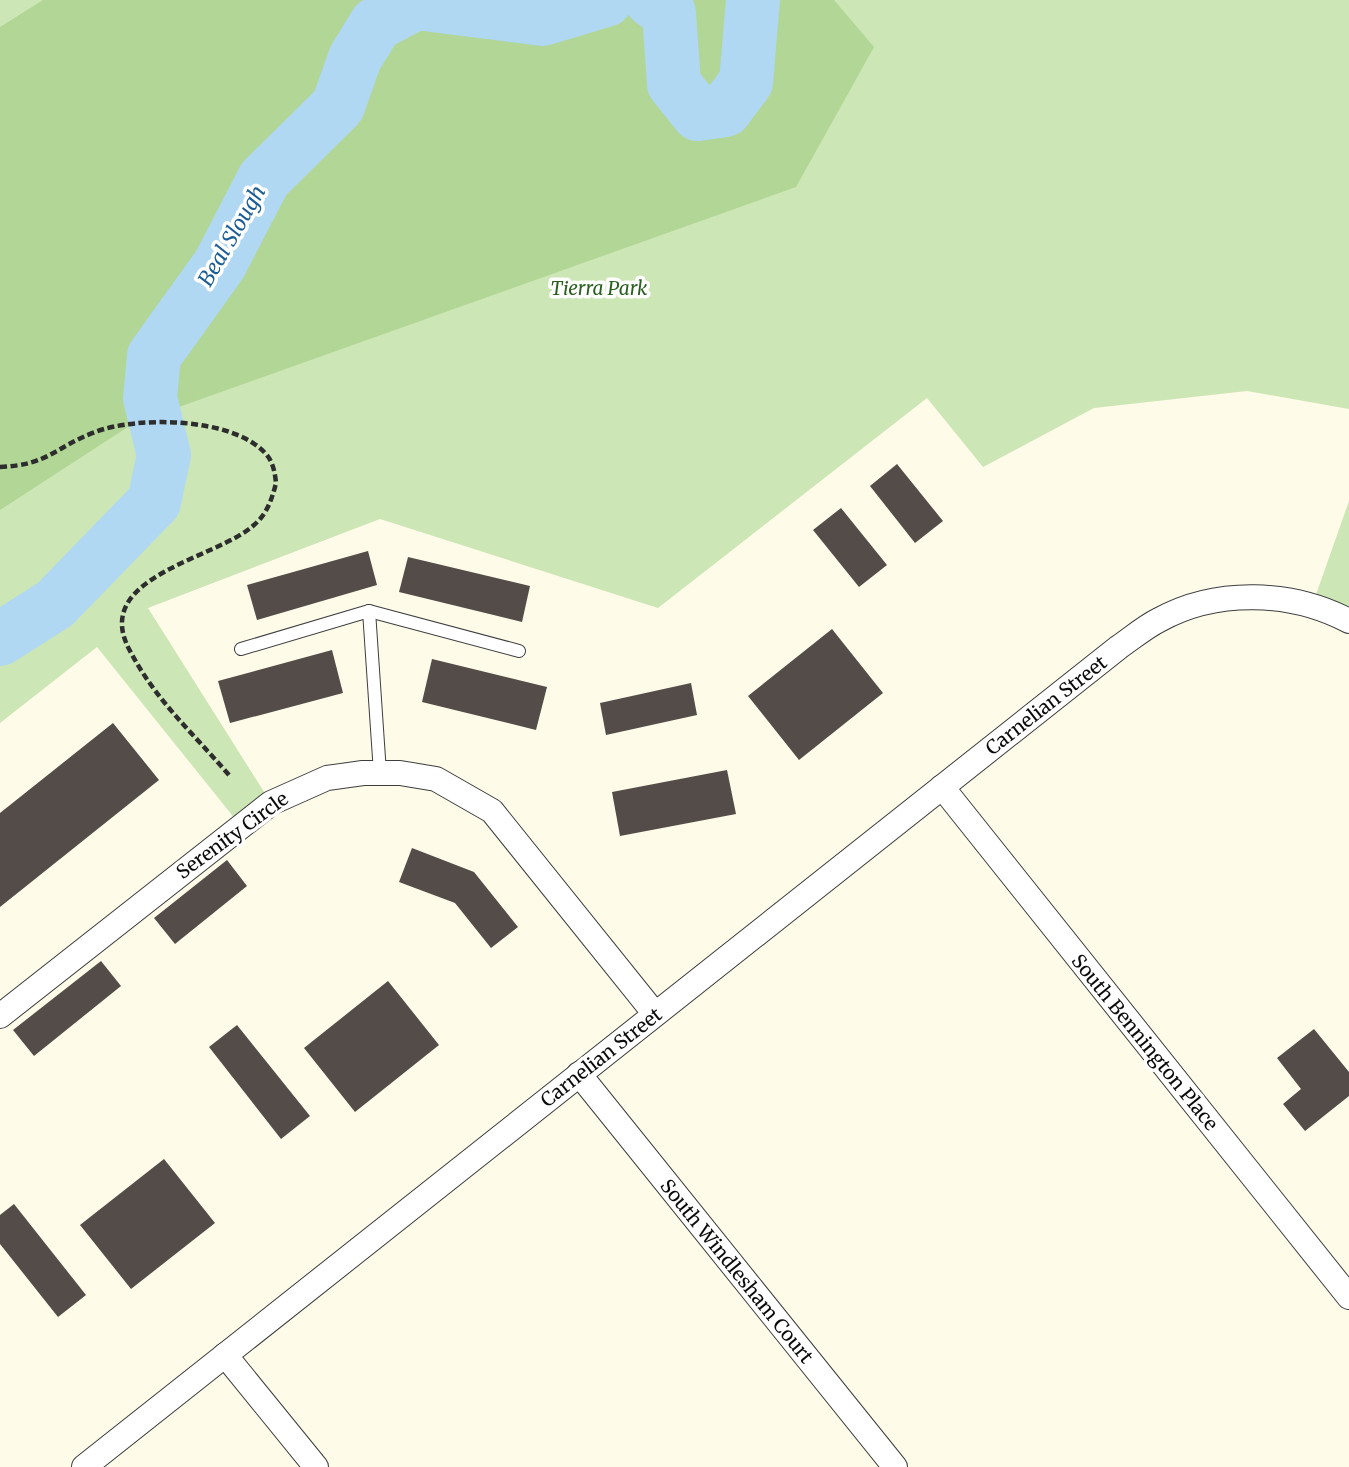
<svg xmlns="http://www.w3.org/2000/svg" width="1349" height="1467" font-family="Merriweather,serif">
<rect width="100%" height="100%" fill="#fefbe9"/>
<g fill="#cde6b5">
<polygon points="0,0 1349,0 1349,409 1247,391 1094,408 983,467 927,398 658,608 380,519 148,608 271,803 240,825 97,647 0,723"/>
<polygon points="1349,501 1349,615 1312,606"/>
</g>
<polygon fill="#b1d695" points="43,0 834,0 874,47 796,187 134,423 0,510 0,27"/>
<g fill="none" stroke-linecap="round" stroke-linejoin="round">
<g stroke="#b0d8f3" stroke-width="54">
<polyline points="651,0 669,13 674,84 698,114 725,110 746,82 753,0"/>
<polyline points="0,639 55,604 154,502 164,455 150,398 154,356 220,264 264,179 338,106 355,58 376,24 416,3 543,19 606,0"/>
</g>
</g>
<g fill="#534c48">
<polygon points="897,464 943,521 915,543 870,486"/>
<polygon points="841,508 887,565 859,587 813,530"/>
<polygon points="368,551 377,585 257,620 247,585"/>
<polygon points="408,557 530,586 522,622 399,592"/>
<polygon points="832,629 883,693 799,760 748,696"/>
<polygon points="332,650 343,693 230,723 218,681"/>
<polygon points="432,659 547,687 536,730 422,702"/>
<polygon points="691,683 697,715 606,735 600,703"/>
<polygon points="113,723 159,780 0,907 0,813"/>
<polygon points="727,770 736,814 620,836 612,792"/>
<polygon points="412,848 474,872 518,927 491,948 455,903 399,882"/>
<polygon points="227,860 247,886 175,944 154,918"/>
<polygon points="101,961 121,986 34,1056 13,1030"/>
<polygon points="388,981 439,1045 355,1112 304,1048"/>
<polygon points="237,1025 310,1116 281,1139 209,1047"/>
<polygon points="1314,1029 1349,1072 1349,1096 1305,1131 1283,1104 1301,1089 1277,1058"/>
<polygon points="164,1159 215,1223 131,1289 80,1225"/>
<polygon points="14,1204 86,1295 58,1317 0,1244 0,1215"/>
</g>
<g fill="none" stroke-linecap="round" stroke-linejoin="round">
<g stroke="#3e3e3e" stroke-width="14">
<g id="service">
<polyline points="369,611 519,651"/>
<polyline points="241,649 369,611 380,773"/>
</g>
</g>
<g stroke="#3e3e3e" stroke-width="26">
<g id="minor">
<polyline points="942,787 1349,1297"/>
<polyline points="0,1016 271,803 327,778 363,773 400,773 436,779 492,811 655,1014"/>
<polyline points="579,1074 895,1467"/>
<polyline points="225,1355 316,1467"/>
<path d="M84,1467L1119,647C1132,638 1145,627 1159,620C1217,588 1292,591 1349,621"/>
</g>
</g>
<path stroke="#2d2d2d" stroke-width="4.5" stroke-dasharray="7 3.5" stroke-linecap="butt" d="M0,467C49,465 55,447 95,432C137,416 232,417 265,453C273,461 275,473 276,483C272,499 267,514 254,525C217,559 91,576 129,649C155,700 193,733 229,775"/>
<use href="#service" stroke="#fff" stroke-width="12"/>
<use href="#minor" stroke="#fff" stroke-width="24"/>
</g>
<g text-anchor="middle" stroke-width="7" stroke-linejoin="round" paint-order="stroke">
<g font-size="19" font-style="italic" fill="#2a5f1f" stroke="#fff">
<text x="599" y="295">Tierra Park</text>
</g>
<g font-size="19" fill="#0b0b0b" stroke="#fff">
<text transform="translate(1046 705) rotate(-38)" y="7">Carnelian Street</text>
<text transform="translate(232 835) rotate(-36)" y="7">Serenity Circle</text>
<text transform="translate(1145 1042) rotate(51)" y="7">South Bennington Place</text>
<text transform="translate(601 1057) rotate(-38)" y="7">Carnelian Street</text>
<text transform="translate(737 1271) rotate(51)" y="7">South Windlesham Court</text>
</g>
<g font-size="21" font-style="italic" fill="#1a5c96" stroke="#fff">
<text transform="translate(232 236) rotate(-60)" y="7">Beal Slough</text>
</g>
</g>
</svg>
